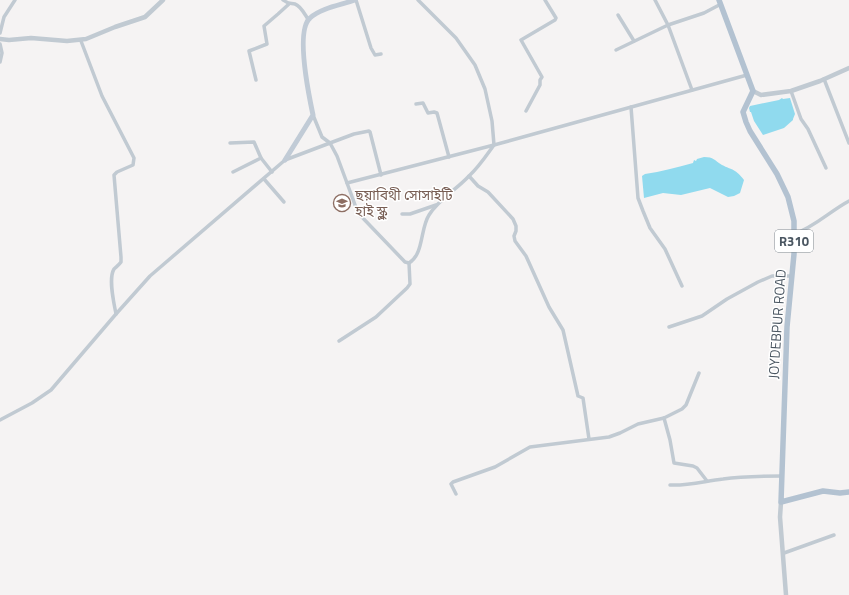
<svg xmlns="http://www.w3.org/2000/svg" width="849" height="595" font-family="'Titillium Web','Noto Sans Bengali',sans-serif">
<rect width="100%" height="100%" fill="#f5f3f3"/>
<g fill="#90daee">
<polygon points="782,98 783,99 790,98 795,114 793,119 793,120 784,128 763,135 754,121 751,112 750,112 749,108 750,106 779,100"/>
<path d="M704,157C714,157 714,160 722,165C732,170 736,169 744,180L740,193L734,196L728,197L710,188L681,195L663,193L644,198L642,176L645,174C661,172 677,167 693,163L694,160L696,161L697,159Z"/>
</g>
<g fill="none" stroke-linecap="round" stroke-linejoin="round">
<g stroke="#c1cad2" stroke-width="3.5">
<path d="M283,0C288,4 290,3 295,4C301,6 305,15 308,19"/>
<polyline points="356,0 371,48 375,55 381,54"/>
<polyline points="655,0 668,25 692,90"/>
<polyline points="618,15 634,41"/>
<polyline points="0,33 4,17 15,0"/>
<path d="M81,41L102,96L134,158L133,165L117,172L114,175L121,257V262C119,265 116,267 114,269C108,279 114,303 116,314"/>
<polyline points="0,44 2,53 0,62"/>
<polyline points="616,50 668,25 704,13 721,4"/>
<polyline points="824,79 849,143"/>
<polyline points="256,80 249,51 267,44 264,26 278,14 289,4"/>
<polyline points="791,91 801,119 808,129 826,168"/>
<polyline points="416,104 423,103 428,113 434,112 437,113 449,157"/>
<polyline points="631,107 638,198 643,211 650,228 665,249 682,286"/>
<polyline points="526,111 540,85 540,80 542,77 521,40 555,20 556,18 545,0"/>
<polyline points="313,115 322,137 330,143 354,134 369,131 370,132 381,175"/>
<polyline points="230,143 254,142 261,158 272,172"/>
<polyline points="233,172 261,158"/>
<polyline points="469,176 478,186 488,192 513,219 516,226 516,231 514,236 515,241 526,256 549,307 563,330 578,396 583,398 589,439"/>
<polyline points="264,179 284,202"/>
<path d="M347,183L358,213L405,262L409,263C424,254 420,229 429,215C439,199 456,190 469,176C479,167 486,156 494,145L492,121L485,89L475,65L456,38L418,0"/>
<polyline points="402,214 410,214 436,205"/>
<path d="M794,234C815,227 830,211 849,201"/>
<polyline points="669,327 702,316 727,299 758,282 772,276 791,276"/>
<polyline points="339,341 376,317 407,288 410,284 409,263"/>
<polyline points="664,418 670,440 674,463 693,466 697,468 707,481"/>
<polyline points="0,420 32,403 51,390 116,314 150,276 285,160 330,143 337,156 347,183 494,145 747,75"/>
<path d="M670,485C688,486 705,481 723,479C743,476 762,476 782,476"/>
<polyline points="456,494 451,484 453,482 495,467 530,447 609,437 620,433 638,424 664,418 682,409 686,405 699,373"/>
<polyline points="784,553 834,535"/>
</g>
<g stroke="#c1cad2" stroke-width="4.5">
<polyline points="0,39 9,40 31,38 67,41 86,39 115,27 145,17 163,0"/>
<polyline points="753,91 761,95 791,91 820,81 849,68"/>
<polyline points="781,502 780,517 786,595"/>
</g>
<path stroke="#c1cbd6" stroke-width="5" d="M285,160L313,115C309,96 295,31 310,18C321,8 341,5 355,0"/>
<polyline stroke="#b3c2d1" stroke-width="5.5" points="719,0 753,91 743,112 746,122 750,131 777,174 788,197 794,221 794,254 787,327 781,502 823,491 840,493 849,492"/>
</g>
<defs>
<g id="school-ring" transform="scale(0.9)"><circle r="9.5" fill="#fff" stroke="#8d6e63" stroke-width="1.5"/><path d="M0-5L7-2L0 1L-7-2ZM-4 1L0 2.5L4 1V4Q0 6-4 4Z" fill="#8d6e63"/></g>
</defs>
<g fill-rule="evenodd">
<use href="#school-ring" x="342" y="203"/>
</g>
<g text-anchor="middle" stroke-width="3" stroke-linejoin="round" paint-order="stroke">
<rect fill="#fff" stroke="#808990" stroke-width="1" x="775" y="230" width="38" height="22" rx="3"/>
<g font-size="13" font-weight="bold" fill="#4a5661">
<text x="794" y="246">R310</text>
</g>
<g font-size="14" fill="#785e54" stroke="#fff" text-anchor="start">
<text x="355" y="200">ছয়াবিথী সোসাইটি<tspan x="355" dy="16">হাই স্কুল</tspan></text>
</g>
<g font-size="14" fill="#4a5661" stroke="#fff">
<text transform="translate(777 324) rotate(-86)" y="5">JOYDEBPUR ROAD</text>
</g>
</g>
</svg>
